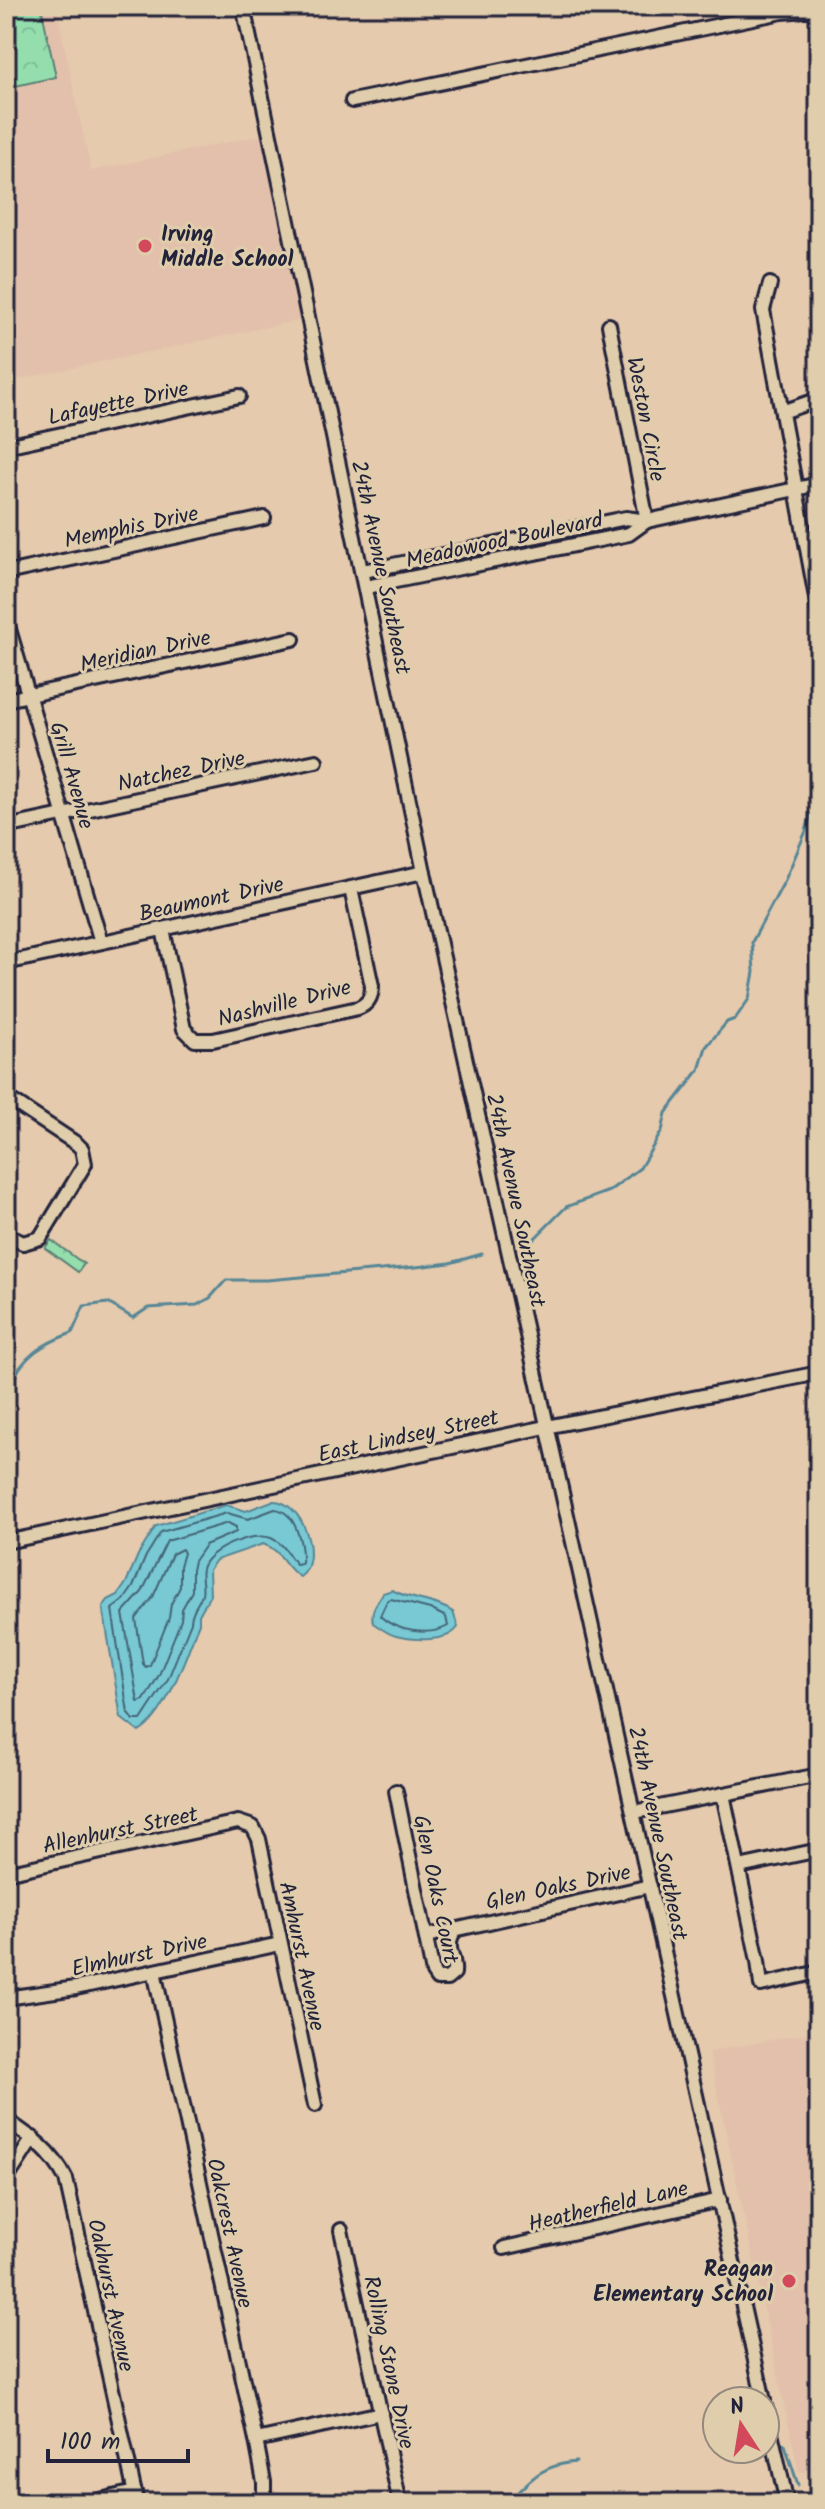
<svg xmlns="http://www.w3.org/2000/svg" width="825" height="2509" font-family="Kalam,sans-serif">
<defs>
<pattern id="forest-crowns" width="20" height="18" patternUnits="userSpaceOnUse" patternTransform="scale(2)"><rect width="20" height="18" fill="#94dead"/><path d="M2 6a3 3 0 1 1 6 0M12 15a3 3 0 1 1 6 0" fill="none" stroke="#7fbe96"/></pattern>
</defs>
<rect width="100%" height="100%" fill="#e5caad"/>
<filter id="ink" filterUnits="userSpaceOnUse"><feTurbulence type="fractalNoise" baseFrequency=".0125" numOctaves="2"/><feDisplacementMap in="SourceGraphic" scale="16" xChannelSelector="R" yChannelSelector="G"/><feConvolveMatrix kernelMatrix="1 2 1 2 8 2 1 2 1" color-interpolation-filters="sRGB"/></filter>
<g filter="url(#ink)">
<g fill="#e3c0ab">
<polygon points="6,6 56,6 91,171 262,135 300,320 6,382"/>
<polygon points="819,2031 819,2468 799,2473 709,2052"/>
</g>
<g fill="url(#forest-crowns)" stroke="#5b8074" stroke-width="2">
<polygon points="6,6 41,6 56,77 6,88"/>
<polygon points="51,1240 84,1264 78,1272 45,1248"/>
</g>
<g fill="#78c9d3" stroke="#568696" stroke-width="2">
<path d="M272,1501C303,1499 323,1561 300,1577C284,1567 282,1550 263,1544L216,1560L209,1570L210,1595L199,1615V1623C186,1655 168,1714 139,1732L121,1718L103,1607L108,1600L118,1595L126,1583L138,1555L156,1526L226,1505L246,1511Z"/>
<path d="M392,1590C412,1601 433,1599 453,1612L458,1627C448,1643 414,1640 396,1636C388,1634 380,1628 373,1623C370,1610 377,1603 383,1593Z"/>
</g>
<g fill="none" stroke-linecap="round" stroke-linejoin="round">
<g stroke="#446578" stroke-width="2">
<path d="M275,1509C296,1511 303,1545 302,1563L296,1564C287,1554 285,1544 271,1538C254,1531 206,1549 202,1569C200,1576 204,1586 202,1594C199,1604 191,1610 191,1622L168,1679L141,1720H134L128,1713L112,1609L124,1600L133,1587L146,1556L161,1532L227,1513L248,1519Z"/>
<polygon points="228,1523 236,1527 236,1532 205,1545 194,1561 192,1570 192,1591 182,1609 181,1620 159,1675 144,1700 138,1702 123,1613 142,1592 167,1541"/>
<polygon points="182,1549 184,1553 180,1566 180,1587 171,1604 169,1618 150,1665 146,1667 143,1664 136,1619 153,1597 172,1554"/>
<path d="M391,1599L430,1609L446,1617L448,1626C429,1637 395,1631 380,1616L387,1601Z"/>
</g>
<g stroke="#568696" stroke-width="3">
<polyline points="529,1244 566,1207 609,1191 640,1168 662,1131 666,1113 699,1070 706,1047 727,1022 735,1019 749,999 754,972 752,942 785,880 806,831 819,785"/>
<path d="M6,1406C9,1400 8,1394 10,1387C21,1356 44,1343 72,1333L84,1306L108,1303L133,1318L148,1308L197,1305L210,1298L226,1280H267L416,1267L450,1263L482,1254"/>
<polyline points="781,2442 785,2445 798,2485"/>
<polyline points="804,2495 817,2503"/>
<path d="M507,2503C531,2479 541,2465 576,2462"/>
</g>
<g stroke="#22223b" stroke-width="18">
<g id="minor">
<polyline points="243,6 424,872 764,2401"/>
<polyline points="352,101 782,12 819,9"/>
<polyline points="770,284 763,310 819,614"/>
<polyline points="609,325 647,521"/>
<polyline points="782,412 819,399"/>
<polyline points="6,446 239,396"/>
<polyline points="363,571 626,518 647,521 819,484"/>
<polyline points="6,573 264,518"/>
<polyline points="366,587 629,534 647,521"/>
<polyline points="6,619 101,942"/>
<polyline points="6,700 293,639"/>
<polyline points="6,827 316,761"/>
<path d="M163,929L184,1029L195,1040H213L358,1008C368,1004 372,997 372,986L351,889"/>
<polyline points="6,963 424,872"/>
<polyline points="6,1097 77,1144 82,1149 85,1164 40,1238 23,1243 6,1235"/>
<polyline points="6,1542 546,1427 819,1373"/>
<path d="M396,1791L433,1973L437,1979H447L454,1973C456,1954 443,1951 455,1930"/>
<polyline points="723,1794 758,1961 761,1985 819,1972"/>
<polyline points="634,1812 819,1775"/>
<polyline points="739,1867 819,1850"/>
<polyline points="6,1873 238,1822 253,1827 259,1839 315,2105"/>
<polyline points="427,1936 650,1886"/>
<polyline points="154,1971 256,2440 264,2482 264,2503"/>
<polyline points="6,1998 76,1988 280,1944"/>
<path d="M6,2120C31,2137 52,2151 66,2179L137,2503"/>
<polyline points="6,2180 33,2138"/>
<polyline points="341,2230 400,2503"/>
<polyline points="504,2248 720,2200"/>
<polyline points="765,2406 787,2503"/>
<polyline points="256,2440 381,2413"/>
<polyline points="87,2503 135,2492"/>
</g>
</g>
<use href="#minor" stroke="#e0cdab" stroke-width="12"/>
</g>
</g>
<g fill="#d1495b" stroke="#e0cdab" stroke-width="3">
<circle cx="145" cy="246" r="8"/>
<circle cx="789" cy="2281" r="8"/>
</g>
<g text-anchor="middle" stroke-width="6" stroke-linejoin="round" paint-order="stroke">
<g font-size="22" font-weight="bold" fill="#22223b" stroke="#e0cdab" text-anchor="start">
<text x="161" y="241">Irving<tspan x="161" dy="25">Middle School</tspan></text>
<text x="773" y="2276" text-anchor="end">Reagan<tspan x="773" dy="25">Elementary School</tspan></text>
</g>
<g font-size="22" fill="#22223b" stroke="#e0cdab">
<text transform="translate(118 402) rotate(-12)" y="8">Lafayette Drive</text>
<text transform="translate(647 419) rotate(79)" y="8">Weston Circle</text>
<text transform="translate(131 526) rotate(-12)" y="8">Memphis Drive</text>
<text transform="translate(504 539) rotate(-12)" y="8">Meadowood Boulevard</text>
<text transform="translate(382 567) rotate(78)" y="8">24th Avenue Southeast</text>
<text transform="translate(145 650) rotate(-12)" y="8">Meridian Drive</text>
<text transform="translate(181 770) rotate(-12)" y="8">Natchez Drive</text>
<text transform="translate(73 775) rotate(74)" y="8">Grill Avenue</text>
<text transform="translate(211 898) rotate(-12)" y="8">Beaumont Drive</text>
<text transform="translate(284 1002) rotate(-14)" y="8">Nashville Drive</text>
<text transform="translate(517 1200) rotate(78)" y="8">24th Avenue Southeast</text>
<text transform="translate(408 1435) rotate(-12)" y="8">East Lindsey Street</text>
<text transform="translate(120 1829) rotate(-12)" y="8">Allenhurst Street</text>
<text transform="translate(659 1833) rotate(78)" y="8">24th Avenue Southeast</text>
<text transform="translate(558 1886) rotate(-12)" y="8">Glen Oaks Drive</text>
<text transform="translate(437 1889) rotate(78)" y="8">Glen Oaks Court</text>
<text transform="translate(139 1954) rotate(-12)" y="8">Elmhurst Drive</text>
<text transform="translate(303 1956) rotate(78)" y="8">Amhurst Avenue</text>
<text transform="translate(608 2205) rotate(-13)" y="8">Heatherfield Lane</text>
<text transform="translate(231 2233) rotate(78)" y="8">Oakcrest Avenue</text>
<text transform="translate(112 2295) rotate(78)" y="8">Oakhurst Avenue</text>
<text transform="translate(390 2362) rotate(78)" y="8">Rolling Stone Drive</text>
</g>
</g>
<rect width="825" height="2509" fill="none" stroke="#e0cdab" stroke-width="32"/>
<rect x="16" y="16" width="793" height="2477" fill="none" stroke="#22223b" stroke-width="3" filter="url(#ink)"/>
<g transform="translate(741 2425) rotate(348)"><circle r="38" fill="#e0cdab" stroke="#94897e" stroke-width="2"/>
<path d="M0-6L14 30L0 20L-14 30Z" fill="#d1495b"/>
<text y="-12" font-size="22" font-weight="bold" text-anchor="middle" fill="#22223b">N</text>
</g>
<path d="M48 2449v12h140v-12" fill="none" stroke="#22223b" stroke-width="4"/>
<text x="60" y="2449" font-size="24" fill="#22223b" stroke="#e0cdab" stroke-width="6" paint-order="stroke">100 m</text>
</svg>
